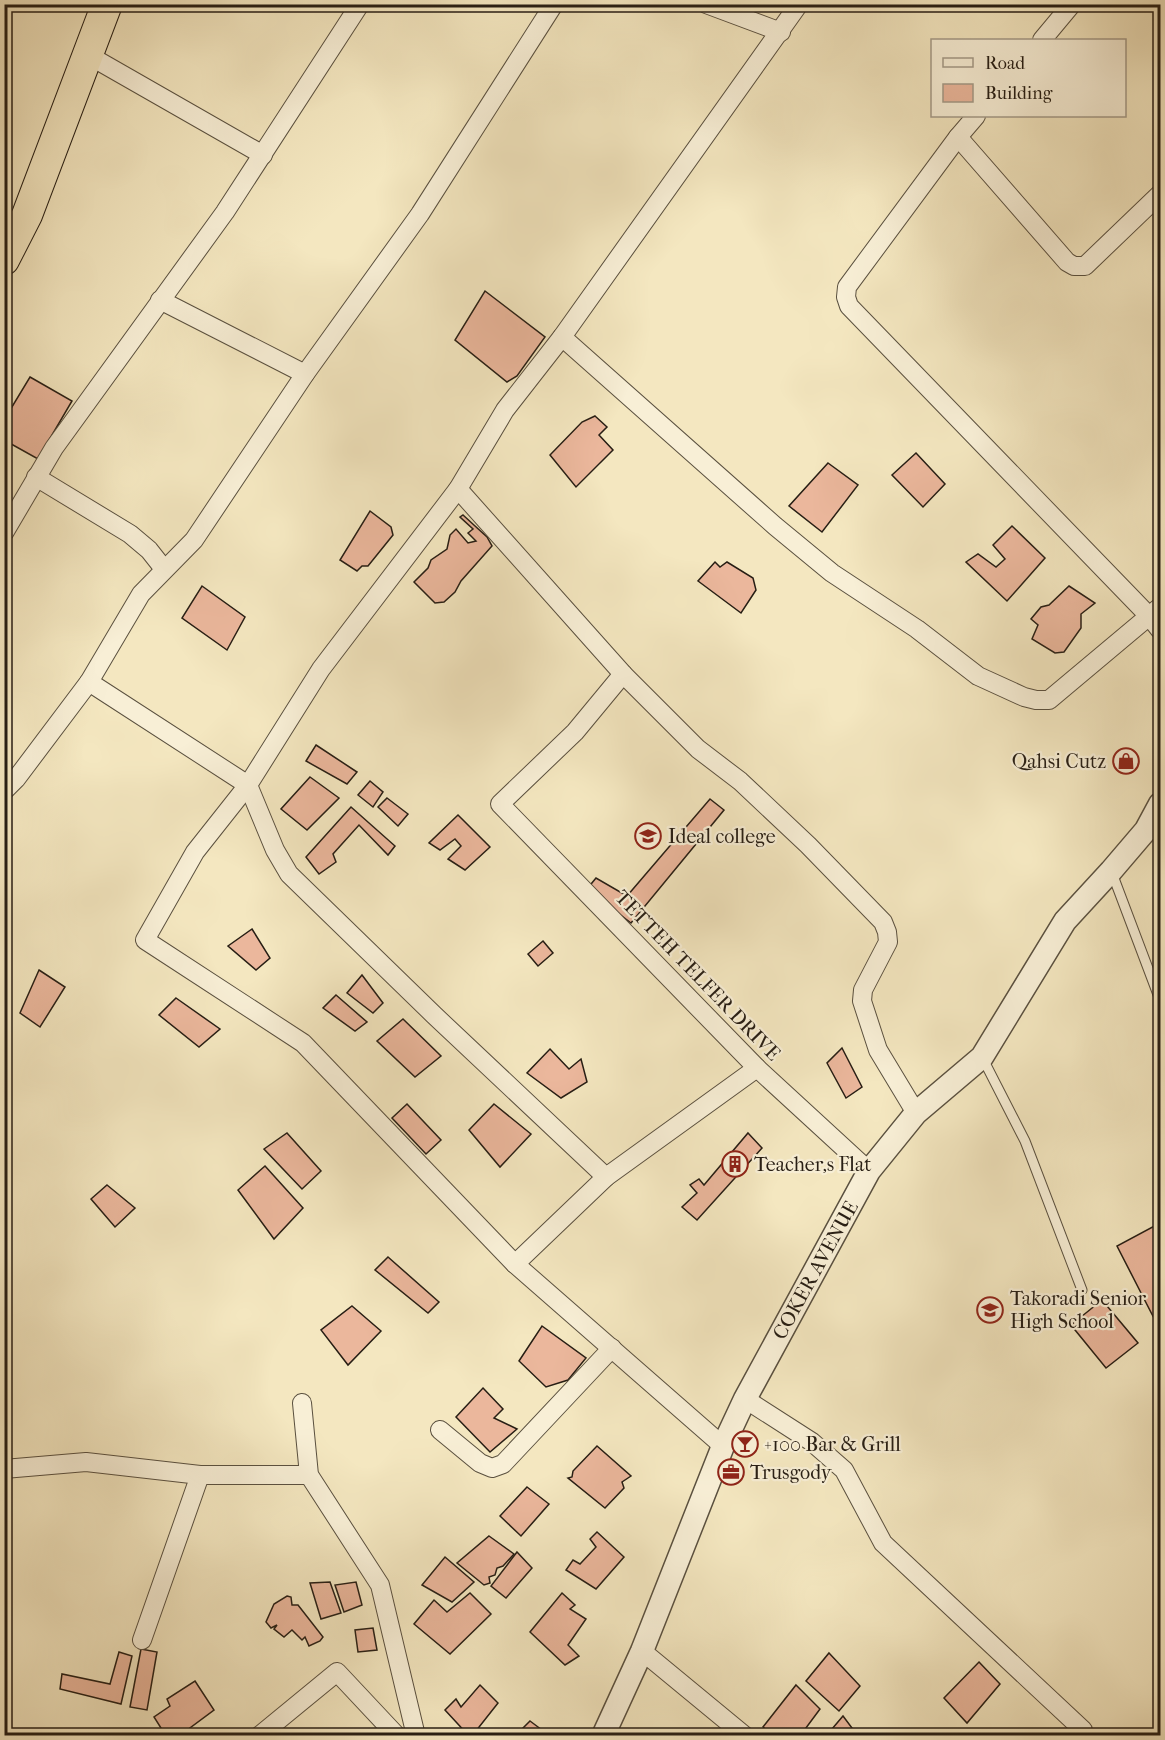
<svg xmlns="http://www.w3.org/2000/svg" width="1165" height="1740" font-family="'IM FELL French Canon',serif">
<rect width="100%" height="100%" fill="#f4e7c0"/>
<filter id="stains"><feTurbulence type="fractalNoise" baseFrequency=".00333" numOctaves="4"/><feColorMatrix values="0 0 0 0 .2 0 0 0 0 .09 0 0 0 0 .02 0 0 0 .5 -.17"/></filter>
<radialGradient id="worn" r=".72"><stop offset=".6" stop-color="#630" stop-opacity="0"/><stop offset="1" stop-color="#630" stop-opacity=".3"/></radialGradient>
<g fill="#ebb79c" stroke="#271e14" stroke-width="1.5">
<polygon points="485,291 545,337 517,376 507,382 455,340"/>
<polygon points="30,377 72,401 38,459 4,440 4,420"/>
<polygon points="595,416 607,427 599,435 613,450 576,487 550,455 582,422"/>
<polygon points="916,453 945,484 923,507 892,475"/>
<polygon points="828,463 858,485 822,532 789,506"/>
<polygon points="370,511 391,527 393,535 368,566 362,566 357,571 340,560"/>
<polygon points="463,515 487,537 492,546 461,581 455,592 444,602 435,603 414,582 428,568 431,560 447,549 450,535 456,529 468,543 476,541 468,533 473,529 460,517"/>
<polygon points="1012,526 1045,558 1007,601 966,562 978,554 996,567 1005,559 993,545"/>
<polygon points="715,562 720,567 727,562 753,578 756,590 741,613 698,581"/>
<polygon points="202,586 245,617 227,650 182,618"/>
<polygon points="1069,586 1095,603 1081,614 1081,628 1064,652 1055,653 1032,639 1038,625 1031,619 1041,607 1049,605"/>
<polygon points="316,745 357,772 347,784 306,761"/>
<polygon points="310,777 339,798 307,830 281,809"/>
<polygon points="370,781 383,792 373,807 358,795"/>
<polygon points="387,798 408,814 398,826 378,807"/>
<polygon points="710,799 724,810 631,923 587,889 596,878 627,896"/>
<polygon points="351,807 395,846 388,855 359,825 333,854 336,862 319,874 306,857"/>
<polygon points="458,815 490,847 465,870 448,859 461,846 455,839 440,850 429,843"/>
<polygon points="252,929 270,958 256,970 228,946"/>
<polygon points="543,941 553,953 538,966 528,954"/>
<polygon points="39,970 65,987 40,1027 20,1013"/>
<polygon points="362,975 383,1003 373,1013 347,993"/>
<polygon points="336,995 367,1022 355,1031 323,1008"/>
<polygon points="176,998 220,1029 199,1047 159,1015"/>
<polygon points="403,1019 441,1056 415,1077 377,1041"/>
<polygon points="842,1048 862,1087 846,1098 827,1063"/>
<polygon points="550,1049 569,1069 581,1059 587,1082 561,1098 527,1073"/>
<polygon points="407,1104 441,1140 426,1154 392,1118"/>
<polygon points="494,1104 531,1134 500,1167 469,1130"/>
<polygon points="287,1133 321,1171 302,1189 264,1149"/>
<polygon points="748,1133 762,1148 697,1220 682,1207 697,1193 690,1185 699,1179 704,1185"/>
<polygon points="265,1166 303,1208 274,1239 238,1190"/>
<polygon points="107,1185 135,1208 115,1227 91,1199"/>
<polygon points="1160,1223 1160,1330 1117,1246"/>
<polygon points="388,1257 439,1302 428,1313 375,1270"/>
<polygon points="1102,1300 1138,1343 1106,1368 1071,1325"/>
<polygon points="352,1306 381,1331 348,1365 321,1330"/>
<polygon points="542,1326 586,1358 568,1380 546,1387 519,1361"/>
<polygon points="483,1388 503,1409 494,1418 517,1429 490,1452 456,1417"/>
<polygon points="597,1446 631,1476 622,1482 624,1488 605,1508 568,1478 572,1477 573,1471"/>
<polygon points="527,1487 549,1504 521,1536 500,1516"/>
<polygon points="597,1532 624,1557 596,1589 566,1570 573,1560 580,1564 596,1547 590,1539"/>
<polygon points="489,1536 514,1554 503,1566 497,1568 495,1575 489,1577 490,1583 484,1585 457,1563"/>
<polygon points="517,1552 532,1568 506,1598 491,1586"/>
<polygon points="445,1557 474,1582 452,1602 422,1585"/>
<polygon points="330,1582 341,1613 321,1619 310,1583"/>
<polygon points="356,1582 362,1605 344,1612 335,1585"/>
<polygon points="470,1593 491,1614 450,1654 414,1624 434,1600 447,1612"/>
<polygon points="562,1593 575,1605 570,1609 586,1619 568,1645 579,1656 565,1665 530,1632"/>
<polygon points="287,1596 291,1597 292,1605 298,1605 323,1637 320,1641 309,1646 305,1637 302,1640 292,1630 284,1637 274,1629 277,1625 271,1628 266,1622 274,1604"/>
<polygon points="373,1628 377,1650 358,1652 355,1630"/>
<polygon points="141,1649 157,1652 147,1710 130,1707"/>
<polygon points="119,1652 132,1656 121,1704 60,1689 62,1674 110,1684"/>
<polygon points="829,1653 860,1686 839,1711 806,1681"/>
<polygon points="979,1662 1000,1684 967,1723 944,1698"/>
<polygon points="195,1681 214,1710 179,1736 166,1736 154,1717 170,1706 167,1699"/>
<polygon points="480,1685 498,1703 472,1736 469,1736 445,1710 456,1699 461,1707"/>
<polygon points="796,1685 820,1709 800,1736 774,1736 763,1727"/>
<polygon points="843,1716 858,1736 826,1736"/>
<polygon points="530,1721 550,1736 515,1736"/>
</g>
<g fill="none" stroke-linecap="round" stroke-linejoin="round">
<g stroke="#5a503f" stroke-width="11">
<g id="service">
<polyline points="1112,873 1160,1000"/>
<polyline points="982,1057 1025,1141 1082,1290"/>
</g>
</g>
<g stroke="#5a503f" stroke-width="20">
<g id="minor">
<polyline points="706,4 781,32"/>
<polyline points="1042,40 1072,4"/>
<polyline points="88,55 263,155"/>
<polyline points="976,116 958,137 847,287 846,297 849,306 1149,616 1160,630"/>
<polyline points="958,137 1067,262 1074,266 1085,266 1160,194"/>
<polyline points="160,300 305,374"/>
<polyline points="562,337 775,526 832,573 917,629 978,676 1024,697 1036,700 1049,700 1160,607"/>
<polyline points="36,477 130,534 149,550 164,569"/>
<polyline points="458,489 623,674 575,732 500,804 757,1068 869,1171"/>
<polyline points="4,533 54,448 225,212 360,4"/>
<polyline points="623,674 698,749 740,781 808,845 883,922 887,932 888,942 863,990 862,1001 878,1050 916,1113"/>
<polyline points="89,682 248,785 275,850 289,874 434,1015 606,1177 757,1068"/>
<polyline points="4,791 16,779 89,682 141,594 194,540 305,374 420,214 554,4"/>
<polyline points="515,1264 606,1177"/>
<polyline points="745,1399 812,1442 844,1470 883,1543 1083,1730"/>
<polyline points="302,1403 309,1475 380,1585 416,1736"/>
<polyline points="440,1430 480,1463 492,1468 503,1464 612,1348"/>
<polyline points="723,1446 515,1264 303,1043 145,940 195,852 248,785 321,669 458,489 505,410 562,337 799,4"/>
<polyline points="4,1469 86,1462 200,1475"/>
<polyline points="142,1640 200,1475 309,1475"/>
<polyline points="642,1651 745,1736"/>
<polyline points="259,1736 337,1672 397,1736"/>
</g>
</g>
<g stroke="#5a503f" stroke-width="25">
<polyline id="tertiary" points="603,1736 642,1651 723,1446 745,1399 869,1171 916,1113 982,1057 1065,921 1111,871 1146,830 1160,804"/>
</g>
<g stroke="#271e14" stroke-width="32">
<polyline id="trunk" points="4,260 27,215 107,4"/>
</g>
<use href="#service" stroke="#f8efd6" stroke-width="9"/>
<use href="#minor" stroke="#f8efd6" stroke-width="18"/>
<use href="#tertiary" stroke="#f8efd6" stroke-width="22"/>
<use href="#trunk" stroke="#f4e7c0" stroke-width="30"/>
</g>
<defs>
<g id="shop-ring" transform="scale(1.35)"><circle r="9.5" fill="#f8efd6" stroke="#8f2418" stroke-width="1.5"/><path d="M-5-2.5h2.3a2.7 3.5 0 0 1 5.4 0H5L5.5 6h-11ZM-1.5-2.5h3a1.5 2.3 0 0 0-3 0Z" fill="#8f2418"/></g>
<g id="university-ring" transform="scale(1.35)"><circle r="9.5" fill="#f8efd6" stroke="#8f2418" stroke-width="1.5"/><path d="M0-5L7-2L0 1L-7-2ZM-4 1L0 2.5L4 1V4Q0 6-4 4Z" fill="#8f2418"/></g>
<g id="building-ring" transform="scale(1.35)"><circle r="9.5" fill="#f8efd6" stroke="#8f2418" stroke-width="1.5"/><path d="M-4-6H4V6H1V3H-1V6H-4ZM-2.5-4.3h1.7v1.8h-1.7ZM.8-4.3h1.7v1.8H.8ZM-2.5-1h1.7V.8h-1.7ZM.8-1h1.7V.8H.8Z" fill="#8f2418"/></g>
<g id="school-ring" transform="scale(1.35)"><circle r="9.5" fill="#f8efd6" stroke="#8f2418" stroke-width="1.5"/><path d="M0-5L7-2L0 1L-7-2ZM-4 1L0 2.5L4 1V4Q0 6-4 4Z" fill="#8f2418"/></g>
<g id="bar-ring" transform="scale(1.35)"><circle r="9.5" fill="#f8efd6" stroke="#8f2418" stroke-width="1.5"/><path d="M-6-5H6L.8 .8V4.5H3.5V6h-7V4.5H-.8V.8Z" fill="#8f2418"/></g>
<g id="office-ring" transform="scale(1.35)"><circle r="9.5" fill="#f8efd6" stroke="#8f2418" stroke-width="1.5"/><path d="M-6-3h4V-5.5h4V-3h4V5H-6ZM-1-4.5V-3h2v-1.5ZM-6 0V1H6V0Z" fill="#8f2418"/></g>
</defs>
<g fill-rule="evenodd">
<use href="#shop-ring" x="1126" y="761"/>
<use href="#university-ring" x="648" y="836"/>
<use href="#building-ring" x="735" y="1164"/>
<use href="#school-ring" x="990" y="1310"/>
<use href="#bar-ring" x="745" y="1444"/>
<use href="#office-ring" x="731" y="1472"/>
</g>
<g text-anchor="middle" stroke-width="4.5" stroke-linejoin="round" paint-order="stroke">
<g font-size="20" fill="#271e14" stroke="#f8efd6" text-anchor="start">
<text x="1106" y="768" text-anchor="end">Qahsi Cutz</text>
<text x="668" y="843">Ideal college</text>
<text x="754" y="1171">Teacher,s Flat</text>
<text x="1010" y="1305">Takoradi Senior<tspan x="1010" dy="23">High School</tspan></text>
<text x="764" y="1451">+100 Bar &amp; Grill</text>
<text x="750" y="1479">Trusgody</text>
</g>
<g font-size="20" fill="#271e14" stroke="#f8efd6">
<text transform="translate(698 975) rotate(46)" y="7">TETTEH TELFER DRIVE</text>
<text transform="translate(815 1270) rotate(-61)" y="7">COKER AVENUE</text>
</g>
</g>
<rect width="1165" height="1740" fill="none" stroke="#f4e7c0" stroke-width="24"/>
<rect x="6" y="6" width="1153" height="1728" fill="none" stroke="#271e14" stroke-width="3"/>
<rect x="12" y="12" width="1141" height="1716" fill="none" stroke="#271e14" stroke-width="1.5"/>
<rect x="931" y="39" width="195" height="78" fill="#f8efd6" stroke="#a49b88" stroke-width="1.5"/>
<rect x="943" y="58" width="30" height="9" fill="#f8efd6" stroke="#a49b88" stroke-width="1.5"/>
<text x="985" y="69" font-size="18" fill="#271e14">Road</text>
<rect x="943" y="84" width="30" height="18" fill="#ebb79c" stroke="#a49b88" stroke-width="1.5"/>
<text x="985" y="99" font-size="18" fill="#271e14">Building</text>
<rect width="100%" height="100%" filter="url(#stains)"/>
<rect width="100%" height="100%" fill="url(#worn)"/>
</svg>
